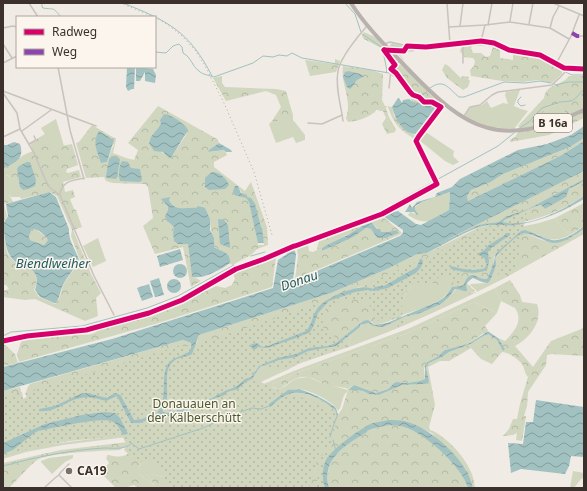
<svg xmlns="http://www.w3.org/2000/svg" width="587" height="491" font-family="'Noto Sans',sans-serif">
<defs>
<pattern id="forest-crowns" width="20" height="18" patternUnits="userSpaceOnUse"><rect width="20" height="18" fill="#d1d6bf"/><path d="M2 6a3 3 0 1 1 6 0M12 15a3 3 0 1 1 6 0" fill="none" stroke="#b4b8a4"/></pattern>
<pattern id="park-dots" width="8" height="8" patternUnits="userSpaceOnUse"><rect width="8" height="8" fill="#d1d6bf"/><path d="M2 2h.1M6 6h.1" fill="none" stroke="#b4b8a4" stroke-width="1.8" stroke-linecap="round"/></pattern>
<pattern id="water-waves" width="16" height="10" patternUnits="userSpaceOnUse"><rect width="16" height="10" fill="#a1c2c1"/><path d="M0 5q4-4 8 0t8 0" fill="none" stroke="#849e9d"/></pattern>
</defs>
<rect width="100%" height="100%" fill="#f0ebe5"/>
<g fill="#d1d6bf">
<polygon points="518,90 520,90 514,106 521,109 528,111 514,129 488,127 466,117 466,114 471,107 482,105 487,101 491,108 503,103 508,104 505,95 506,92"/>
<polygon points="558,104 565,112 531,124 545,110"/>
<path d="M56,119L64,146C50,148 48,138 41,128Z"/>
<polygon points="272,121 294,121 305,135 305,140 296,143 293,137 276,143 269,124"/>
<polygon points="424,131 454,151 453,156 459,162 453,165 445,161 419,140"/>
<polygon points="7,175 12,179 20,197 11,197 9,194 5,200 3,200 3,176 6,176"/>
<path d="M450,192L449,210L429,221C420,222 416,220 408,215L410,212L418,215L414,210L415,207L422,202Z"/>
<path d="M555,218L558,223L570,235C546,247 542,231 521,231L520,227L539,223Z"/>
<polygon points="98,238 106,261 93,267 83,246"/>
<path d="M501,252L505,278C454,304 404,327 349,347L351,334L360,327V325L369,323L383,327L388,325L404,317L421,313L441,304L449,297L456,289C463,288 469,294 476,292L477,291L470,285L471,284L485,283L493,275L496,257Z"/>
<path d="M415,279L431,281L443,287H452C449,290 447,295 444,297C431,307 415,310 400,316L399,302L405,296Z"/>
<polygon points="495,288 501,301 497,313 474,302 408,333 299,372 272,384 274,387 259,386 296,370 410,328"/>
<polygon points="273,363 280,371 287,368 289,369 265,380 235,397 127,437 63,445 26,452 3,459 3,456 23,449 43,445 125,435 252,379 260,367"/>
<path d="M309,377L319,382L348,390L347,392C341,396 343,406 338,411C334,401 309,390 299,389C294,388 288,391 283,393L279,390C293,382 291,378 309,377Z"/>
<polygon points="73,455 73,458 65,462 52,474 41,462 41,461 49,458"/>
<path d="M148,457L168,462L170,464L163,477L146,473L154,484L153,485L138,473C137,466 143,462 148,457Z"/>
<polygon points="573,471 584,473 584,478 581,479 574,488 570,488"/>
</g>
<g fill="url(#forest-crowns)" fill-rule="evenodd">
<polygon points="364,32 377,38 397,60 396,63 395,64 388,54 384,55 381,48 364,39 362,36"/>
<polygon points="392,43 415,49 415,51 409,52 398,52 405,62 390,45"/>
<polygon points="472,44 483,44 483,46 472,46 471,48 473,53 481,53 486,57 490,56 493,47 500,50 500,58 513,60 513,54 540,57 562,70 562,74 552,83 538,80 523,82 502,81 471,76 470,70 474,66 475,61 473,58 464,57 460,51 461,48"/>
<polygon points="335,59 340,61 336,72 310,76 305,60 334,64 335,63"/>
<path d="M401,64L434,98L441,104V105L437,107L412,102C410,93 399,86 396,77L391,76L393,70Z"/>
<path d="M445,64C450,66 455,73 461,78L463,76L469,77L468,79L470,81L468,87L463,90L447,78L442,70Z"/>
<path d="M343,66L371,70L383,74L382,100L385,106L392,107L394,116L413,134L418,136L416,140C399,129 395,126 388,107H386C387,116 392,122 396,129L395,132L387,134L382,124L386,118L383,111H380L378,110H376L375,112C367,118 358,121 348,122L346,118C353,101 340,83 343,66ZM349,71L361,74L364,77L357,80L352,87Z"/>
<polygon points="222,76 222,83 225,87 276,89 286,91 293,115 293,121 272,121 281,107 276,95 266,91 226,101 213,78"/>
<path d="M569,76H584V118L549,135L510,142V140L515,137L521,128L518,126L544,98C546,83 562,86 569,76ZM558,104L565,112L532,124L545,110Z"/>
<path d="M158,106L217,139L219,143L210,149L209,152L225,150L227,155L214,162V167L245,191L251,182L267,227L268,245L257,249L251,255L232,265L230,263V258L220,250L214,247C213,237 210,229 210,219L197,208C186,209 175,211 169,200L164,202L169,208L166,220L174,227L173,232L178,244H188L192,277L196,278L201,281L191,287L183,247L155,254L143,226L153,218L148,187L145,184L113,183L106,181L104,177L86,178L76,143L79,142L92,125L116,139L113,153L126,158L134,160L138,150L128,143ZM168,115L172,118L186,135L171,158L160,151L157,129ZM114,144L107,162L101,163L96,146ZM235,186H238C242,195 243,192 247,198C254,206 264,235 264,245H258V236L249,201L246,198L238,195Z"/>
<path d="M45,134C55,148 56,147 72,144L78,165L67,169L66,172L68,173L79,170L81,177L63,182L65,192L73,190L75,197L70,199L74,209L76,210L82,227L73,230L91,274L101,293L96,298L98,316L85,321L35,299L25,300L3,297V291L9,289L6,285H3V229C5,236 5,247 8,254C13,262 22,269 31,269C38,277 38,281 34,290L39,297L55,304C62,296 60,292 64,284C68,275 76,269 80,260L71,236L72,230L57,196L49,192L21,199L9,176L7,175L6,176H3V169C9,165 15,161 21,157C24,154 29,153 33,151L30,143Z"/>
<polygon points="584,138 584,141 560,156 468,201 467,196 471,190 491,182 503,174 570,147"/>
<polygon points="584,171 584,179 528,209 505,217 499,222 483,224 474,227 431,248 426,249"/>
<path d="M584,181V196C561,211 539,220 512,224L506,219L534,207L541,205L545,209L565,197L569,189Z"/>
<polygon points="9,194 13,202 4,204 7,216 3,223 3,200 5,200 3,195"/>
<polygon points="584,203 584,226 570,235 558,223 555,218"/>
<path d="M381,215L400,231L402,233L399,235L295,279L298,256L297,249L308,244L309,251L313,252L317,250L319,240ZM372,223L381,232H388L396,230L377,238L371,229L366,228L323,251L322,248C331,242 341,238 351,233C359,229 363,224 372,223Z"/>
<path d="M498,224L509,226L494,258L493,265L487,279L483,280L472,275L463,286L454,288L443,287L431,282L415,279L405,296L399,302L401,306L400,316C391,321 384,323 374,325L372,322L363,321L336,343L259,366L251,377L162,408L195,349L199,335L331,293L387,269L417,254L427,253L480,227ZM417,267L324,306V302L337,295Z"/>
<path d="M32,229C40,231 44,235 48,240L44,245L30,240C29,235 29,233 32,229Z"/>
<polygon points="584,229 584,234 505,278 504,275 521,233 525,233 542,240 553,243 572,237"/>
<path d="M276,257L272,287L155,324L19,362L17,354L22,339L80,334C88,336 95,334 100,329L140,318L177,305L216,286L225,288L232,285L235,279L233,274L245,268Z"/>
<path d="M510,280L520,295L522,302L537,304C543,321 530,338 515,346L533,367L551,341L584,328V356L552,354L547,355L546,365L528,392L527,406L524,416H526L522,441L516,440L517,433L513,435L503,436L509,429L513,419H517L520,404L528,377C524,373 525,368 522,364C518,359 508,352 502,352L492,364L481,359L471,348L449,361H440L428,367L435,405L429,427L430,430C445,435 464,456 470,470C473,475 474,482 475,488H473L472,484L432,433L404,421L373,423L353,435L337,449L326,460L324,484L325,488H138L134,485L124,488H116L101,473L109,463L106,458L108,455C116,457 124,458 130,452L288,394C305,390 322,399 335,410L337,416L342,409L348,390H356L363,391L369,394L379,395L402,385L425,384L427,374L426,367L429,363L442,357L449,352L471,344L480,338L488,334L497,340L503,350L505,349L498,338L505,341C514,332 524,321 515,308L501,301L495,288ZM148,457L168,462L163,477L146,473L154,484L153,485L138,473L139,466Z"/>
<path d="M474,302L497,313L485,326L489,332L482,334L468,344L446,350L437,357L427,362L424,369L425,379L420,381L407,383L401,382L394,383L388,389L376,393L354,385L348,389C341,386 333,387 326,385C321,383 317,380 312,378C299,373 288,383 279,390L273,387L272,384L299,372L408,333Z"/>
<polygon points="351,334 349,347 300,363 289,369 278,371 275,364 336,346"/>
<path d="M183,340L191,343L192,347L29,403C25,396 25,390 30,384Z"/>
<polygon points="3,343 15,354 18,363 3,366"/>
<polygon points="20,387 23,400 3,414 3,391"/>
<path d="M382,426C388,426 395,424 401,426C423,431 463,465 468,488H329C322,459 344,445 366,432L367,431Z"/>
<path d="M128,442L127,447H123L120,450C102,451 51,452 37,460C30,465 16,481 9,488H3V463L61,450Z"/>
</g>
<polygon fill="url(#park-dots)" points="525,208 527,210 517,262 520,267 498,279 499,253 494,252 490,260 488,270 484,273 465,272 459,276 475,291 467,295 446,276 441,276 428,285 420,285 416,280 410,284 408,291 402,293 403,299 401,306 406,308 401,316 407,324 398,327 396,318 385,317 376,321 371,312 369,300 345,299 326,309 322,316 324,334 330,332 333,336 341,339 348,346 290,367 273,368 257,364 249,377 295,397 306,398 323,408 338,415 328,455 322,488 316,488 320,461 325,448 321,446 309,488 174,488 164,478 165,474 151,458 138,463 124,450 127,445 122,436 69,441 35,447 3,456 3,397 22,392 23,399 27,397 25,393 45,387 51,384 106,369 181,345 186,347 249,327 343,295 424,258 425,259"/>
<g fill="url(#water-waves)" fill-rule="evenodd">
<polygon points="127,67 135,67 134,89 132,89 128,91 126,87"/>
<polygon points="136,67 153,69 156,75 155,83 145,81 145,72 140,81 136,81"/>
<path d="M349,71L361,74L364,77C353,80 356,85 350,89L347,87L343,77L345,72Z"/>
<path d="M398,98H399L402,103L403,100L409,99C416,106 429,102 438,108L417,134C403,135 395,118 392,107Z"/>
<path d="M164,114C172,115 184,123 188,130L171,158H169L163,152L154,151L149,143L151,137L161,124L160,120Z"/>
<path d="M584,126V138L570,147L503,174L491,182L471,190L467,196L468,201L560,156L584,141V171L428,249L474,227L483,224L499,222L505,217L528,209L584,179V181L569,189L566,197L545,209L541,205L534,207L506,219L502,222C528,229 563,210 584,196V199C564,211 544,220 522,224C508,227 494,223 479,227C461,234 444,244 427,253L417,254L387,269L331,293L199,335L192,354C187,357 180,357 175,360C163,368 168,385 167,396C167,402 164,405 162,410L163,412L167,413L197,406L227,390L236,387L245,379L251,377L259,366L278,358L296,354L309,348L328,346L336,343L363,321L368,320L374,325L387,323L437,302L445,297L452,287L463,286C471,266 476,280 487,279L493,265L496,253L521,231L525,230C534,233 543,238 552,240C562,242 577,232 584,226V229C575,235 564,243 553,243C545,242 527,230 521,234C516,236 498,253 496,257C495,258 496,262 496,263C495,270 492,278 488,283L482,282L473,278L470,280L466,284L467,291C463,292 460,289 455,289L449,297L441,304L421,313L404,317L388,325L383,327L373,326L369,323L360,325V327L336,346L308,351L296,357L279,360L260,367L252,379L245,382L238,389L227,392L224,395L216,398L197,408L169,416H157L140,423H131L117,396L106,401C98,399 90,396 81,398C67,400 55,413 39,411V409L55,406L80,394L87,393L107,398L116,393L121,396L134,420L142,419L157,413C160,408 162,403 163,398C165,387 162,373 168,364C174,354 194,357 191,343L183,340L3,391V367L112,339L273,288L278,260L287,254L286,251L292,249L295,251L296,255L293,281L400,236L403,233V230L383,216V214H387L386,213L388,212L389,213L398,211L416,224L421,225L449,210L450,192L422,202L415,206V210L418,214L417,215L414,212H405L410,204L412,208L417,202L435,197L437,193L452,187L460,179L518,150L547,144L571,135Z"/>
<path d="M99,131L114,140L107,162L101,163C97,150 92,143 99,131Z"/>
<path d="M14,142L20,144C25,160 15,162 3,169V145H7Z"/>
<polygon points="219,143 231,150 232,152 226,152 224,150 208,152 210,149"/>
<polygon points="112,156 119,158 120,160 117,177 116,179 107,178 106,176 109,159"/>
<path d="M122,161L128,162L131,168L140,169L142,180L140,182L120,181C118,175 119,166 122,161Z"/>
<polygon points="27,162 30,162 36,180 35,186 28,189 23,190 20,187 17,169 19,166"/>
<path d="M212,172C220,172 226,178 229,185L225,189L209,190L205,187V178Z"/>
<polygon points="235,186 238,186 241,193 247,195 247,197 251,198 255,204 261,227 262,228 264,243 258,243 249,202 246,198 234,195 233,191"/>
<path d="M49,192L56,197L69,229C68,240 76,250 79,260C75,269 67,276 63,285C60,291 60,297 56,303H54L40,297L35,290C38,280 38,276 31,269C22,269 12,261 8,252C5,245 5,235 3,226V224L8,216L6,204ZM32,229C40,230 44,234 48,240L44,245L30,240L29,236Z"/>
<path d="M170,197L169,200C175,212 186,207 196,208L198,206L205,208L210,219V230L214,238V247C222,252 231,252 230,263C220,270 204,279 192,277L188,244H178L174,241L173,232L174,227L166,220L165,216C171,206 168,207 161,199Z"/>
<polygon points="218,219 224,220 228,225 230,248 220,244"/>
<path d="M372,223L377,229H380L381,232H388L396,230L399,233L385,238H377L371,229L366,228L353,237L322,251V248C332,241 344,238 354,231C360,228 364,224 372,223Z"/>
<path d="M508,233H510V235L491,248L488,252L489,262L487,270C476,275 461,272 451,269L450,267L451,266C462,269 474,272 485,268L487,263L484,258L479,255V253L483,251L489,245Z"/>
<polygon points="180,249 183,260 160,267 157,256"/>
<path d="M420,259H422L423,262L421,267L416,273L388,288L374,291L368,290L355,292L329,301L318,313L313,327L310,332L296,338L270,347L265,348L258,347L256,349H252L251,344L257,343L262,347L268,346L306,331C312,325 312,316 317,309C326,297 359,283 373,289L375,287L384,286L417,267Z"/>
<circle cx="180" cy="271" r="7"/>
<polygon points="159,278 164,295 155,297 150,281"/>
<circle cx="174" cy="286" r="7"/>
<polygon points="149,284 153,297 142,301 137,288"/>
<polygon points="487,332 489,332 498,338 505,349 503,351 497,340 488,334 480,338 471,344 449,352 442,357 429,363 426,367 429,382 425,384 402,385 379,395 369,394 363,391 356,390 348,390 354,385 376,393 388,389 394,383 397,382 407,383 420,381 425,379 425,366 427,362 437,357 445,350 468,344"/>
<path d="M299,389C313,394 324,398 336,408L338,415L337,416L335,410C324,400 304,389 289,394C282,396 276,402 271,406H269V404L288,390Z"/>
<polygon points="536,400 584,407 584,457 571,456 569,466 565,474 521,469 511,473 508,443 523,444 526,422 533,422"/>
<path d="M105,412L115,413L120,418L128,434L123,435C120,429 117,423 111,421C100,417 52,428 38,431L34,433L13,450L3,454V443L45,424L82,415Z"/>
<path d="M389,420C394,420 399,420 404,421C431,427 468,461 473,488H468C463,467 421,429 400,426C388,424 377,427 367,431V432C345,445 321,459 329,488H325C322,480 322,468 326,460C332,449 362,427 373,423C378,422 384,421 389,420Z"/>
</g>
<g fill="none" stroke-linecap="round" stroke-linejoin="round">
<g stroke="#a1c2c1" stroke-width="1">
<polyline points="15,3 18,3"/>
<path d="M42,3V7L43,8C55,10 52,6 61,17"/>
<path d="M123,3C168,21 189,31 212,76"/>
<polyline points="345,3 355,14 361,32"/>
<polyline points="362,34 383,48 385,48"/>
<polyline points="388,47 392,46 422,50 479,44 496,47 509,52 530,54 547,60 561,70 572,75 584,75"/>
<polyline points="383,51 387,71 386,72"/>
<path d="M155,52L166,53L173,46L179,44L182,47L183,53C192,58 191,65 199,71C203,75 209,75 214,77L253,63L263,56L273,57L279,55L287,56L292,53L302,58L389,73"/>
<path d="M392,73C403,80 405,97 419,99L427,91"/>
<polyline points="554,84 556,85 568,82 584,82"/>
<path d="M430,88C444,78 448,88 459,97H464L504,82L525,83L540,81L551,83"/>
<polyline points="521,97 518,100 518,103 521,106 525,105"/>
<path d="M559,102C576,101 573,101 584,89"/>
<polyline points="518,129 529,122 542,108 557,103"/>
<polyline points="393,204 498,146 514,133"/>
<polyline points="251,256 265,252"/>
<polyline points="3,336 11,332 82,326 147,308 178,296 234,265"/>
<polyline points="330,437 332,430 337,416"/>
<polyline points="333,440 336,451"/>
<polyline points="130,442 139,449 203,428 231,415 252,408 261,409 269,406"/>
<path d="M3,466C36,457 70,450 104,448C113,448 124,450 131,444"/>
</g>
<g stroke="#c9c3be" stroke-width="1.5">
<polyline points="29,3 38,17"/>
<polyline points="447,3 450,44"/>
<polyline points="553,3 584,16"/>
<polyline points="510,21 513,3"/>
<polyline points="529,24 533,3"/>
<polyline points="488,25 492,3"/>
<polyline points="460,26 463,3"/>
<polyline points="449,27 485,25 510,22 550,28 569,39"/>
<polyline points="3,28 13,26 17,27"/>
<polyline points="550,28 553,17 559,6"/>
<polyline points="572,33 577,36 584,36"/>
<polyline points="481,41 485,25"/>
<polyline points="463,43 463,63"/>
<polyline points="3,44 12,58"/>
<polyline points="384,44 390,42 417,48 481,41 494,43 509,50 540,55 564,68 584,69"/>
<polyline points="3,63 17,56"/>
<polyline points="556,64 571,36 579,15"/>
<polyline points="58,67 70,130 84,179"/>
<polyline points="389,88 391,69 400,61"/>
<polyline points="3,91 96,126"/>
<polyline points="3,93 17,113 20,129 34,153 45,179 50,188 60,195 94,276 114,315"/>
<path d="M464,116L470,107L480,105L492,95L498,92L552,85C557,79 564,76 567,68"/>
<path d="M343,121C341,105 335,87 338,71C340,58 358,36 367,26"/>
<polyline points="308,123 322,124 342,115"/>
<polyline points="22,131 51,110"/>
<polyline points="3,137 20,129"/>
<polyline points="29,144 36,140 34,136"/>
<path d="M60,194C62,181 73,180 84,178"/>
<polyline points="59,475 72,488"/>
<polyline points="44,488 55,478 59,475 61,472 69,464"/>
</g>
<path stroke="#b8b1ad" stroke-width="4" d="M351,3C366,27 388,48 407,68C468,132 500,149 584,110"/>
<g stroke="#b1aca8" stroke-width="1" stroke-dasharray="1 3" stroke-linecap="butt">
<polyline points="120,3 154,17"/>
<polyline points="155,17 168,25 181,35 195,50 204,64 224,103 254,172 272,235"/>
</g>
<polyline stroke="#8e44ad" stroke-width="4" stroke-dasharray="8 4" stroke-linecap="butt" points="572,33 577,36 584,36"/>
<g stroke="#fbf5ee" stroke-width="8">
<g id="cycleway">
<polyline points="384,50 404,51 407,46 426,47 481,41 494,43 509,50 540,55 564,68 584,69"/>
<polyline points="3,341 27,336 86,330 149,313 182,300 236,269 264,259 294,246 295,246 382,214 437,184 416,141 419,136 441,107 432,102 424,102 419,97 413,95 410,92 396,73 391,69 395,65 384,50"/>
</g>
</g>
<use href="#cycleway" stroke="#d6006c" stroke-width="5"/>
</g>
<circle fill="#7a716c" stroke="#fbf5ee" stroke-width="1.5" cx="69" cy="471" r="4"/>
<g text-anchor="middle" stroke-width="3" stroke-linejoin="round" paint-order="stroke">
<rect fill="#fbf5ee" stroke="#756b66" stroke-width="1" x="534" y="114" width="38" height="18" rx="3"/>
<g font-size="11" font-weight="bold" fill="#3b302b">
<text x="553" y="127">B 16a</text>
</g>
<g font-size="12" fill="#4a5a2e" stroke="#fbf5ee">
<text x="194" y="408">Donauauen an<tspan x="194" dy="14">der Kälberschütt</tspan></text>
</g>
<g font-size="12" font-weight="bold" fill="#3b302b" stroke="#fbf5ee" text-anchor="start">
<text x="77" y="475">CA19</text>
</g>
<g font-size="13" font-style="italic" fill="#1f5a5e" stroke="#fbf5ee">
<text x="53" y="268">Biendlweiher</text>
<text transform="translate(299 280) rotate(-19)" y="5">Donau</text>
</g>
</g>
<rect width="587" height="491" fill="none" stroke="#3b302b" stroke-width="8"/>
<rect x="16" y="16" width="140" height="52" fill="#fbf5ee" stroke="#aea6a0"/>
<rect x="24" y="29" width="20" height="6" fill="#d6006c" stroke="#aea6a0"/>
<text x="52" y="36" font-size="12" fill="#3b302b">Radweg</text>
<rect x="24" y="49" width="20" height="6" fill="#8e44ad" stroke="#aea6a0"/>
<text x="52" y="56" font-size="12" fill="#3b302b">Weg</text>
</svg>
